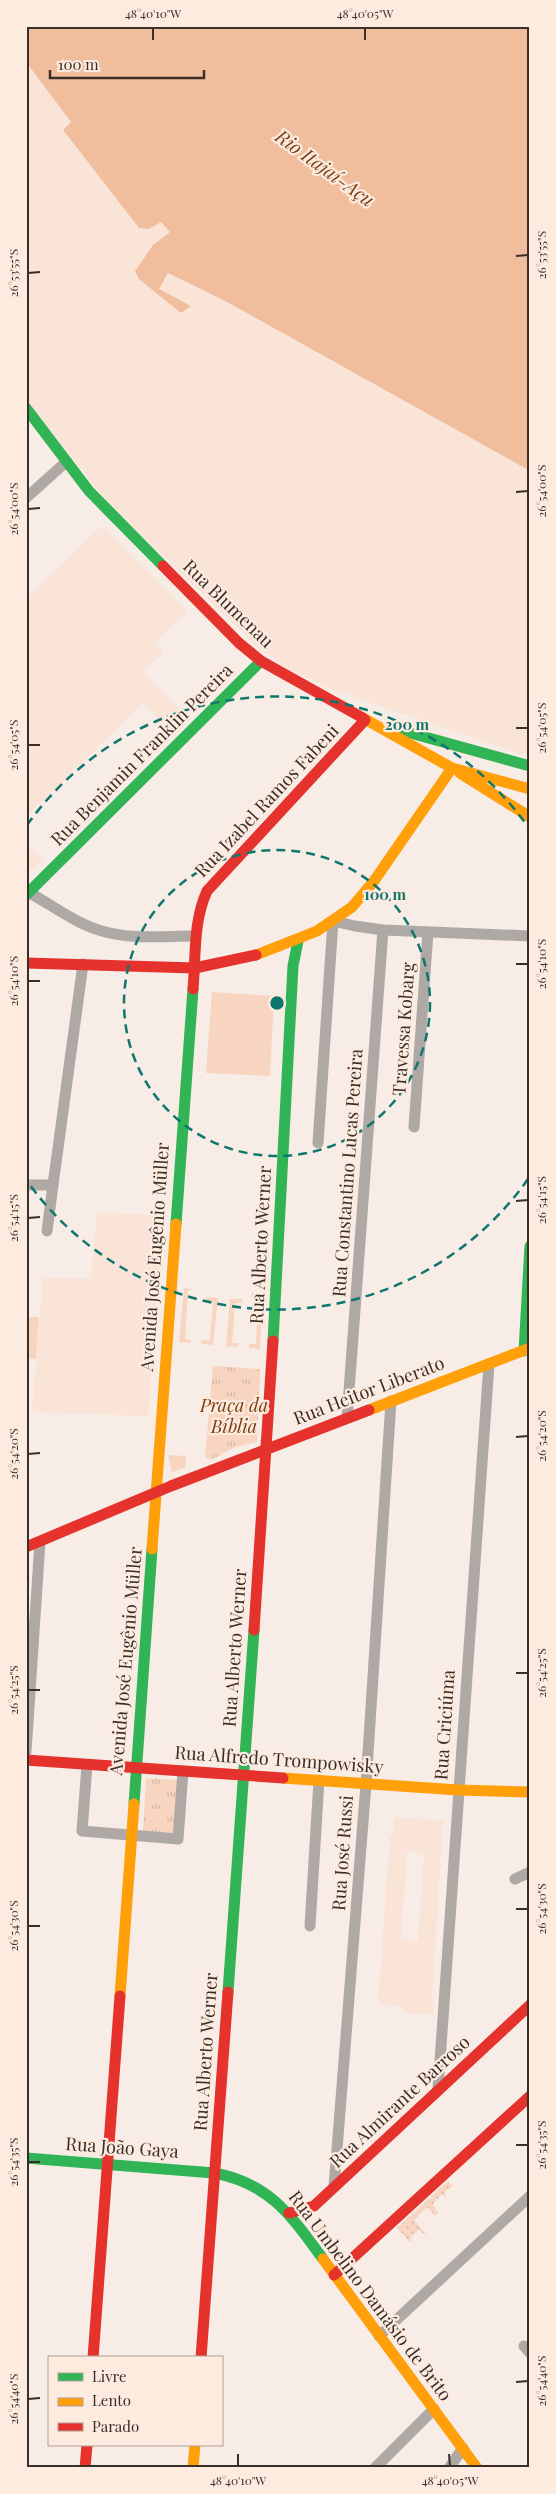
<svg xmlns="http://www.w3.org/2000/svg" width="556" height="2494" font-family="'Playfair Display',serif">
<defs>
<pattern id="park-tufts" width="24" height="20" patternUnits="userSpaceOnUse" patternTransform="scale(1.25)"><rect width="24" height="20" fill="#f8d5c1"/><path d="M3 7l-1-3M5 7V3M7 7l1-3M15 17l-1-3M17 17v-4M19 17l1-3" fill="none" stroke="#d5b7a6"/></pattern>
<pattern id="garden-dots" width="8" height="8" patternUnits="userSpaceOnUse" patternTransform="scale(1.25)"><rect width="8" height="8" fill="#f8d5c1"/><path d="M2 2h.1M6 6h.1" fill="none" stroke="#d5b7a6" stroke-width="1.8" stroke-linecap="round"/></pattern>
</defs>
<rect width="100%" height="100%" fill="#f7ece6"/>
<g fill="#fae4d8" fill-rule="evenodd">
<polygon points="26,62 71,122 63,131 139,228 149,229 161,222 170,232 153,245 135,271 180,313 190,306 159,289 168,273 229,303 530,471 530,757 330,689 284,666 259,649 104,498 26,400"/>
<polygon points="102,526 188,611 154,643 164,653 143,671 190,719 175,736 143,703 26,817 26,598"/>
<polygon points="26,844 43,859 32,870 26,867"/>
<polygon points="97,1212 164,1216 148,1416 32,1412 43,1278 91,1279"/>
<path d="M394,1817L443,1821L432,2000L434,2015L404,2013V2007L378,2004L390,1836H393ZM407,1851L424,1853L418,1941L401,1940Z"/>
</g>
<g fill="#f8d5c1">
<polygon points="212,992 274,996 270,1076 206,1073"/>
<polygon points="184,1288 195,1290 188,1290 185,1339 191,1340 191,1343 179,1342"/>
<polygon points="252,1293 263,1294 260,1349 249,1348 249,1344 256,1344 258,1297 251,1297"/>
<polygon points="206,1297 218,1298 213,1345 201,1344 202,1340 210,1340 213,1302 206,1301"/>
<polygon points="230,1299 242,1299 242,1303 235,1303 232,1343 239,1343 238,1347 226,1346"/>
<polygon points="26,1317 39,1317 36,1359 26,1359"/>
<polygon points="168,1455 186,1456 185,1468 172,1472"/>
</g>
<g fill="url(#park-tufts)">
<polygon points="213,1366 260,1369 260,1376 257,1442 235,1447 211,1460 205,1457"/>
<polygon points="146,1778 178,1780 175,1835 143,1832"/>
</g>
<polygon fill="url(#garden-dots)" points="448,2181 453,2186 444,2192 446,2195 445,2197 442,2194 433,2204 438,2213 435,2216 427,2207 414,2220 428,2237 419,2230 410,2238 412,2241 409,2241 397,2228"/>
<polygon fill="#f0bd9d" points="26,26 530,26 530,471 229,303 168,273 159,289 191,306 181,313 139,279 135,271 153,245 170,232 161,222 149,229 139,228 63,130 71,122 26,62"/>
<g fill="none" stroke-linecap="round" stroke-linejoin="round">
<g stroke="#afa9a6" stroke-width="11">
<polyline points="26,498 66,462"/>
<path d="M26,891C51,904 74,923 102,931C132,940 163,936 194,936"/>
<polyline points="414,1127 428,932"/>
<polyline points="318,1143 333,921 355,926 383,930 530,936"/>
<polyline points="26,1185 53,1185 83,964"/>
<polyline points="47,1231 53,1185"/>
<polyline points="347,1418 383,930"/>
<polyline points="26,1752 40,1542"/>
<polyline points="87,1765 82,1831 178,1839 183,1771"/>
<polyline points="515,1879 530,1872"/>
<polyline points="310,1926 319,1780"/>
<polyline points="438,2089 489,1364"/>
<polyline points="334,2187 366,1784 391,1401"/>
<polyline points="379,2336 530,2196"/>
<polyline points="524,2346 530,2353"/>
<polyline points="375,2468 434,2409"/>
<polyline points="449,2468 463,2448"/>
</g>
<g stroke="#30b455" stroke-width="11">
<polyline points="26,408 89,491 163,566"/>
<polyline points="396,729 530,766"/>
<polyline points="26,895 261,661"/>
<polyline points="176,1224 193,989"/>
<polyline points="273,1341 293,966 298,941"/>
<polyline points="524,1351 530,1246"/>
<polyline points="134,1804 152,1549"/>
<polyline points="228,1992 254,1630"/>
<path d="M26,2158L214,2173C270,2183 292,2217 323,2259"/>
</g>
<g stroke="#ff9f0a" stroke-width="11">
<polyline points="363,718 452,768 530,789"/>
<polyline points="460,773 530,817"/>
<polyline points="256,955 317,931 352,907 374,881 452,768"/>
<polyline points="369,1410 530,1348"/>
<polyline points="152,1549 176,1224"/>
<polyline points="283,1778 458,1790 530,1792"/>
<polyline points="120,1996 134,1804"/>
<polyline points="323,2259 477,2468"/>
<polyline points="193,2468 195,2445"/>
</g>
<g stroke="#e5322d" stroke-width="11">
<polyline points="163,566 239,643 261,661 363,718"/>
<polyline points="26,963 195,968 256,955"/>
<path d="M193,989C196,955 193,922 207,891L365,720"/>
<polyline points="26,1547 171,1486 369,1410"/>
<polyline points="254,1630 273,1341"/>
<polyline points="26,1760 283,1778"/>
<polyline points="289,2213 314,2206 530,2005"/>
<polyline points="334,2275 530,2096"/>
<polyline points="93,2358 120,1996"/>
<polyline points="201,2358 228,1992"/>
<polyline points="85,2468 87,2445"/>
</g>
</g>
<path fill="none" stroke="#3a2f28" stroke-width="2" d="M153,28V40M365,28V40M516,256L528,255M28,273L40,272M516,492L528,491M28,509L40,508M516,728H528M28,745H40M516,964H528M28,981H40M516,1201L528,1200M28,1218L40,1217M516,1437L528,1436M28,1454L40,1453M516,1673H528M28,1690H40M516,1909H528M28,1926H40M516,2145H528M28,2162H40M516,2382L528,2381M28,2399L40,2398M238,2454V2466M449,2454L450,2466"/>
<g fill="none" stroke="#0f766e" stroke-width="2.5" stroke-dasharray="9 6">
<circle cx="277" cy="1003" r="153"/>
<path d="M528 1179A307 307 0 0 1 27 1181M27 825A307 307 0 0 1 528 827"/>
</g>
<g text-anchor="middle" stroke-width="4.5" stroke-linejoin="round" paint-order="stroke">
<g font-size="18" fill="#3a2f28" stroke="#fdebe0">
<text transform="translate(228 604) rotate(44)" y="6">Rua Blumenau</text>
<text transform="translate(142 755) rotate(-45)" y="6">Rua Benjamin Franklin Pereira</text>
<text transform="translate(267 801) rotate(-47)" y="6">Rua Izabel Ramos Fabeni</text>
<text transform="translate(404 1029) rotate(-86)" y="6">Travessa Kobarg</text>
<text transform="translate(348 1173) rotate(-86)" y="6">Rua Constantino Lucas Pereira</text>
<text transform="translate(261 1245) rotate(-87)" y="6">Rua Alberto Werner</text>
<text transform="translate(155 1257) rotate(-86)" y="6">Avenida José Eugênio Müller</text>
<text transform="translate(369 1391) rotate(-21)" y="6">Rua Heitor Liberato</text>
<text transform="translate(235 1648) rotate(-86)" y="6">Rua Alberto Werner</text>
<text transform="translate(126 1661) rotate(-85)" y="6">Avenida José Eugênio Müller</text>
<text transform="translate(445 1725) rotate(-86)" y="6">Rua Criciúma</text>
<text transform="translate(279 1760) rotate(4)" y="6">Rua Alfredo Trompowisky</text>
<text transform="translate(343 1853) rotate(-86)" y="6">Rua José Russi</text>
<text transform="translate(206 2052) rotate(-86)" y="6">Rua Alberto Werner</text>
<text transform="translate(400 2102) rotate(-43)" y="6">Rua Almirante Barroso</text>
<text transform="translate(122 2148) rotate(4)" y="6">Rua João Gaya</text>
<text transform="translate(370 2296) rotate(53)" y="6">Rua Umbelino Damásio de Brito</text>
</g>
<g font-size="18" font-style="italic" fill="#7c3e0d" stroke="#fdebe0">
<text x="234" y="1412">Praça da<tspan x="234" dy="21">Bíblia</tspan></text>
</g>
<g font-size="19" font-style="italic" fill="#7e4010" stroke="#fdebe0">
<text transform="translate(325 168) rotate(36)" y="7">Rio Itajaí-Açu</text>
</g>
</g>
<circle cx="277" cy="1003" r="8" fill="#0f766e" stroke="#fdebe0" stroke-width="2.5"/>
<g font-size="15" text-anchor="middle" font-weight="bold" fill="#0f766e" stroke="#fdebe0" stroke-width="4.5" stroke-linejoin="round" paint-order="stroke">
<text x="407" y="730">200 m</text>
<text x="385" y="900">100 m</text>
</g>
<rect width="556" height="2494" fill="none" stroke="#fdebe0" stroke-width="55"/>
<rect x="48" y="2356" width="175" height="90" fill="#fdebe0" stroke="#afa096"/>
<rect x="58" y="2373" width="25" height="8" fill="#30b455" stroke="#afa096"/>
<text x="92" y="2382" font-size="15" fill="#3a2f28">Livre</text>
<rect x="58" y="2398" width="25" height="8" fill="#ff9f0a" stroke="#afa096"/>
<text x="92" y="2406" font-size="15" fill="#3a2f28">Lento</text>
<rect x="58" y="2423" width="25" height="8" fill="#e5322d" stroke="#afa096"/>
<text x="92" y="2432" font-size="15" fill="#3a2f28">Parado</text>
<path d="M50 70v8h154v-8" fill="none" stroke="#3a2f28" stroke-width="2.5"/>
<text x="58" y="70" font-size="15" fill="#3a2f28" stroke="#fdebe0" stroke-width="4" paint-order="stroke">100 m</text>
<rect x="28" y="28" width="500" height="2438" fill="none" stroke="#3a2f28" stroke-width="2"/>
<g font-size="12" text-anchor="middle" fill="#3a2f28">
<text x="153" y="18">48°40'10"W</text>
<text x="365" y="18">48°40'05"W</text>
<text transform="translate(542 255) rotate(-90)" y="4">26°53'55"S</text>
<text transform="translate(14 273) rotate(-90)" y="4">26°53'55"S</text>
<text transform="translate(542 491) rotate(-90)" y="4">26°54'00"S</text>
<text transform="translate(14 509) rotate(-90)" y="4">26°54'00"S</text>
<text transform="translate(542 728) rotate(-90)" y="4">26°54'05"S</text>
<text transform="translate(14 745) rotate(-90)" y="4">26°54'05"S</text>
<text transform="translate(542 964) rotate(-90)" y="4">26°54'10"S</text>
<text transform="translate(14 981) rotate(-90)" y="4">26°54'10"S</text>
<text transform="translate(542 1200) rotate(-90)" y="4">26°54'15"S</text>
<text transform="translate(14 1218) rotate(-90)" y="4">26°54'15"S</text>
<text transform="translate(542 1436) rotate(-90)" y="4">26°54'20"S</text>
<text transform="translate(14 1454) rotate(-90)" y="4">26°54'20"S</text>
<text transform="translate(542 1673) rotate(-90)" y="4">26°54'25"S</text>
<text transform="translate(14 1690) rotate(-90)" y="4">26°54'25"S</text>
<text transform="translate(542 1909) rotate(-90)" y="4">26°54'30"S</text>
<text transform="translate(14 1926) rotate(-90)" y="4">26°54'30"S</text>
<text transform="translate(542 2145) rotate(-90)" y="4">26°54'35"S</text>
<text transform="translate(14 2162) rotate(-90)" y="4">26°54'35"S</text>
<text transform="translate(542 2381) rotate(-90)" y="4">26°54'40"S</text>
<text transform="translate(14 2399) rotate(-90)" y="4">26°54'40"S</text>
<text x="238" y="2485">48°40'10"W</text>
<text x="450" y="2485">48°40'05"W</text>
</g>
</svg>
